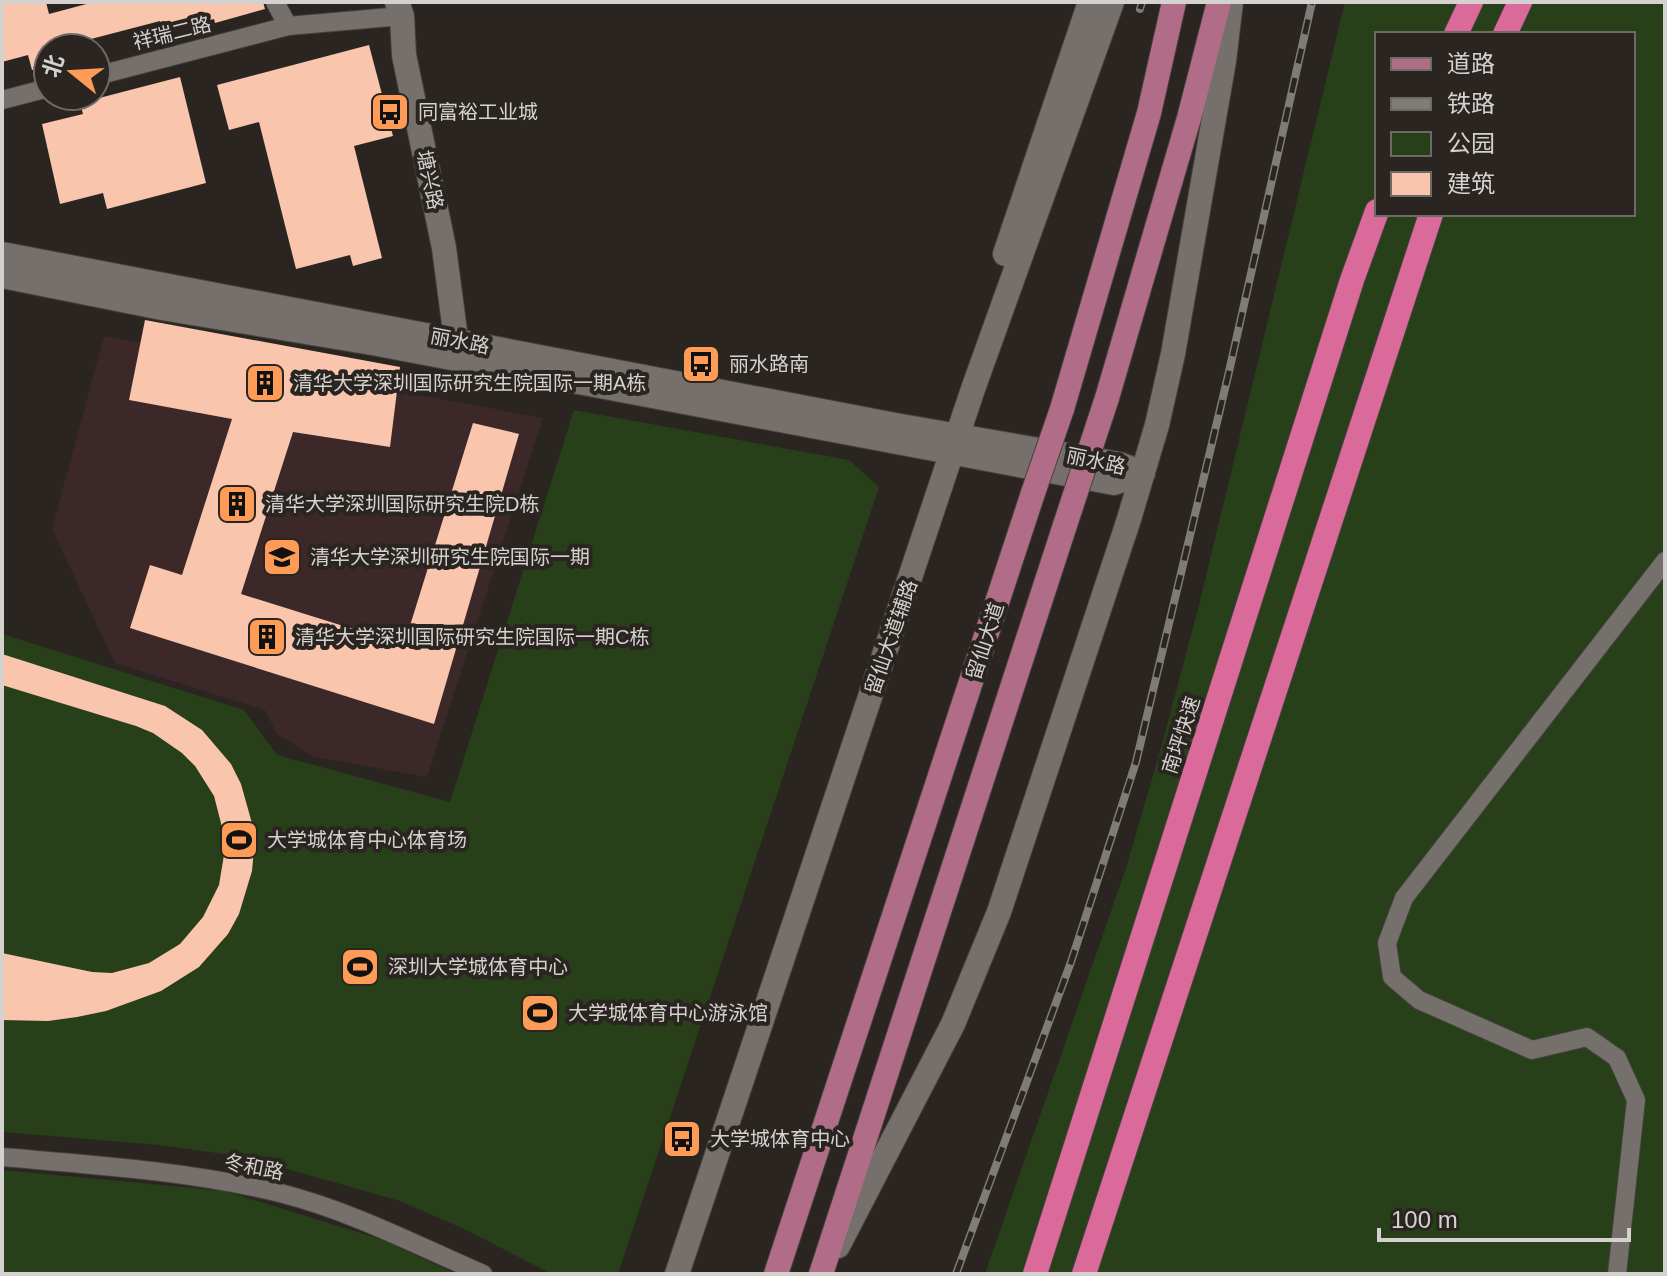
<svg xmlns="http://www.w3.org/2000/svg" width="1667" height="1276" font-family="Arial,'Noto Sans SC',sans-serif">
<rect width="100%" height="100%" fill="#2a2521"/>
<polygon fill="#3c2828" points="104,336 543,418 427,777 314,757 277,734 265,710 115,663 52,529"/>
<g fill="#27401a" fill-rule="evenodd">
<path d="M1345,2H1665V1274H985L1126,868L1161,748L1198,609ZM1377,34H1633V214H1377Z"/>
<polygon points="574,410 849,460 879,487 618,1274 552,1274 462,1228 400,1201 245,1157 160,1145 2,1132 2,634 244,710 277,755 450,802"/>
<polygon points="2,1170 225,1191 383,1240 456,1274 2,1274"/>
</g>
<g fill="#f9c5ad">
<polygon points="2,2 46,2 49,14 94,2 263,2 265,9 215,23 214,19 163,32 160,21 91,39 93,48 48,48 48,65 32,70 28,55 2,62"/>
<polygon points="369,45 393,136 354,146 382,258 353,266 350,255 296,269 259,122 229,130 217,85"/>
<polygon points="180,77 206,183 107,209 103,193 60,204 42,124 83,114 80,103"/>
<polygon points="145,320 400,367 390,447 293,432 241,594 404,645 473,423 519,434 434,724 130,628 150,565 182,575 232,419 129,400"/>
<polygon points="2,654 165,706 202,730 231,764 241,784 253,827 254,849 252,871 239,914 228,934 199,967 161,991 106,1011 77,1017 48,1021 2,1020 2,953 92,972 112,973 149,963 180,944 203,917 219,885 225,849 223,831 214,796 195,766 182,753 153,733 136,726 2,685"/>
</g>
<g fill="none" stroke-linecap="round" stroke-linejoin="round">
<g stroke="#45413d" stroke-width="20">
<g id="street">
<polyline points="275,2 288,26"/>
<polyline points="96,76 288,26 402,16"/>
<polyline points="2,100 48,88"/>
<path d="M2,1157C95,1165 189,1171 280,1193C351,1211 416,1245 483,1274"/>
<polyline points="1617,1274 1636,1100 1617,1058 1587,1037 1532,1050 1419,1000 1392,977 1387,943 1404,898 1665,561"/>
</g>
</g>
<g stroke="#45413d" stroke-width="26">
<g id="secondary">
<polyline points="397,2 402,16 404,55 444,248 458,354"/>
<polyline points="2,254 895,425 1119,464 1143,473"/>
<polyline points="1005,254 1090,2"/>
<polyline points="2,276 162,308 372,343 1114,483 1143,473"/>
<polyline points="838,1246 953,1024 999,912 1129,519 1157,425 1173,354 1224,61 1231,2"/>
<polyline points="677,1274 973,389 1112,2"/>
</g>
</g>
<g stroke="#45413d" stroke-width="26">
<g id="primary">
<polyline points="1107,398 1189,118 1219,2"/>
<polyline points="1062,409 1149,113 1174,2"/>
<polyline points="776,1274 1033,493"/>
<polyline points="821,1274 1065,525"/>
</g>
</g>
<g stroke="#45413d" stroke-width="26">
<g id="highway">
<polyline points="1456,34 1471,2"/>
<polyline points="1505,34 1520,2"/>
<polyline points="1035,1274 1352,280 1377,211"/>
<polyline points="1084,1274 1431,214"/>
</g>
</g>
<use href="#street" stroke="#75706b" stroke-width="18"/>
<use href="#secondary" stroke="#75706b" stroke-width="24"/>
<use href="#primary" stroke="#b16c87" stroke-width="24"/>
<use href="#highway" stroke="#d96a9a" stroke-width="24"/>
<g stroke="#7f7c78" stroke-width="8">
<g id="rail">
<polyline points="1140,9 1142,2"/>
<polyline points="956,1274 1071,962 1136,762 1228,376 1312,2"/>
</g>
</g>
<use href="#rail" stroke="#2a2521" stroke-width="5" stroke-dasharray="15" stroke-linecap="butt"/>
<g stroke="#45413d" stroke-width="26" stroke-linecap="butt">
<g id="primary-bridge">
<polyline points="1033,493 1062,409"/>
<polyline points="1065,525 1107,398"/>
</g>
</g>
<use href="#primary-bridge" stroke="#b16c87" stroke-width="24"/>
</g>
<defs>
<g id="bus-square" transform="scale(2)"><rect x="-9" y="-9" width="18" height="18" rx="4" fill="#fe9c57" stroke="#2a2521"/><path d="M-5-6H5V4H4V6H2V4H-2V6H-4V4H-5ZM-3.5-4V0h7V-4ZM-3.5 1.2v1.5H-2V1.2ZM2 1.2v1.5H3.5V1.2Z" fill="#111"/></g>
<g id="building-square" transform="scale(2)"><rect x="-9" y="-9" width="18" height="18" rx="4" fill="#fe9c57" stroke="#2a2521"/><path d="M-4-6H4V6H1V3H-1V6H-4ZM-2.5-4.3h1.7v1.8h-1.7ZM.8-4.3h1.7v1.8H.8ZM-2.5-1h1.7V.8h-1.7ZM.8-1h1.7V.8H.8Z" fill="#111"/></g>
<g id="school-square" transform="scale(2)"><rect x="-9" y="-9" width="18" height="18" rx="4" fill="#fe9c57" stroke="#2a2521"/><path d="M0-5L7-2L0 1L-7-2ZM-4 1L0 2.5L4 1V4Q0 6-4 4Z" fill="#111"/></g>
<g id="stadium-square" transform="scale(2)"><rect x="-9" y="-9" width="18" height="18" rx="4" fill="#fe9c57" stroke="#2a2521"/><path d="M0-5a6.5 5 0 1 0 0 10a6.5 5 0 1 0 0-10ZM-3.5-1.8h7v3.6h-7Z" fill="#111"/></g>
</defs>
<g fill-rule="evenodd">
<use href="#bus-square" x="390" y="112"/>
<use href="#bus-square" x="701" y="364"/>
<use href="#building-square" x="265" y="383"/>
<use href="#building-square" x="237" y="504"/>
<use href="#school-square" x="282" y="557"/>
<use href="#building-square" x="267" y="637"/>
<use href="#stadium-square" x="239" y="840"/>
<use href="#stadium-square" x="360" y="967"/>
<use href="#stadium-square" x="540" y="1013"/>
<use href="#bus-square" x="682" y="1139"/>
</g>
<g text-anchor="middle" stroke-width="8" stroke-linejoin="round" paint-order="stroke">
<g font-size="20" fill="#d4d1ce" stroke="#2a2521">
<text transform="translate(172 33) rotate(-14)" y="7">祥瑞二路</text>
<text transform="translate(430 180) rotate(78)" y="7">塘兴路</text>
<text transform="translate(460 341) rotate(11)" y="7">丽水路</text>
<text transform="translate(1096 461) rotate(12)" y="7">丽水路</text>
<text transform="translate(891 637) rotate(-71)" y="7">留仙大道辅路</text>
<text transform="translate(985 641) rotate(-72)" y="7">留仙大道</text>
<text transform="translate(1181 735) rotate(-72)" y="7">南坪快速</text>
<text transform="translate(254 1167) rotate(11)" y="7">冬和路</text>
</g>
<g font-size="20" fill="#d4d1ce" stroke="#2a2521" text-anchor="start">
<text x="418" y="119">同富裕工业城</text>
<text x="729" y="371">丽水路南</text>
<text x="293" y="390">清华大学深圳国际研究生院国际一期A栋</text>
<text x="265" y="511">清华大学深圳国际研究生院D栋</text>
<text x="310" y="564">清华大学深圳研究生院国际一期</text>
<text x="295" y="644">清华大学深圳国际研究生院国际一期C栋</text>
<text x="267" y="847">大学城体育中心体育场</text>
<text x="388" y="974">深圳大学城体育中心</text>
<text x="568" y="1020">大学城体育中心游泳馆</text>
<text x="710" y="1146">大学城体育中心</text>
</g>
</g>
<rect width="1667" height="1276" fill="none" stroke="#d4d1ce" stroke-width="8"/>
<rect x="1375" y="32" width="260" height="184" fill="#2a2521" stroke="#6e6a66" stroke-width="2"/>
<rect x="1391" y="58" width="40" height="12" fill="#b16c87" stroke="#6e6a66" stroke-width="2"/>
<text x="1447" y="72" font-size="24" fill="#d4d1ce">道路</text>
<rect x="1391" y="98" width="40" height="12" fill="#7f7c78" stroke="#6e6a66" stroke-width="2"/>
<text x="1447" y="112" font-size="24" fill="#d4d1ce">铁路</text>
<rect x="1391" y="132" width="40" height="24" fill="#27401a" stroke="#6e6a66" stroke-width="2"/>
<text x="1447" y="152" font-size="24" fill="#d4d1ce">公园</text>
<rect x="1391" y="172" width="40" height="24" fill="#f9c5ad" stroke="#6e6a66" stroke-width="2"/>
<text x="1447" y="192" font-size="24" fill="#d4d1ce">建筑</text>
<g transform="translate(72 72) rotate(288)"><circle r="38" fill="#2a2521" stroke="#6e6a66" stroke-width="2"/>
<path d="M0-6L14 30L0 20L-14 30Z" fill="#fe9c57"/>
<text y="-12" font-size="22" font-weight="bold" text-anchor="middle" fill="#d4d1ce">北</text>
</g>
<path d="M1379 1228v12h250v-12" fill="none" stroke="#d4d1ce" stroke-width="4"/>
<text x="1391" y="1228" font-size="24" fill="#d4d1ce" stroke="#2a2521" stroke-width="6" paint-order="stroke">100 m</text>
</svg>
